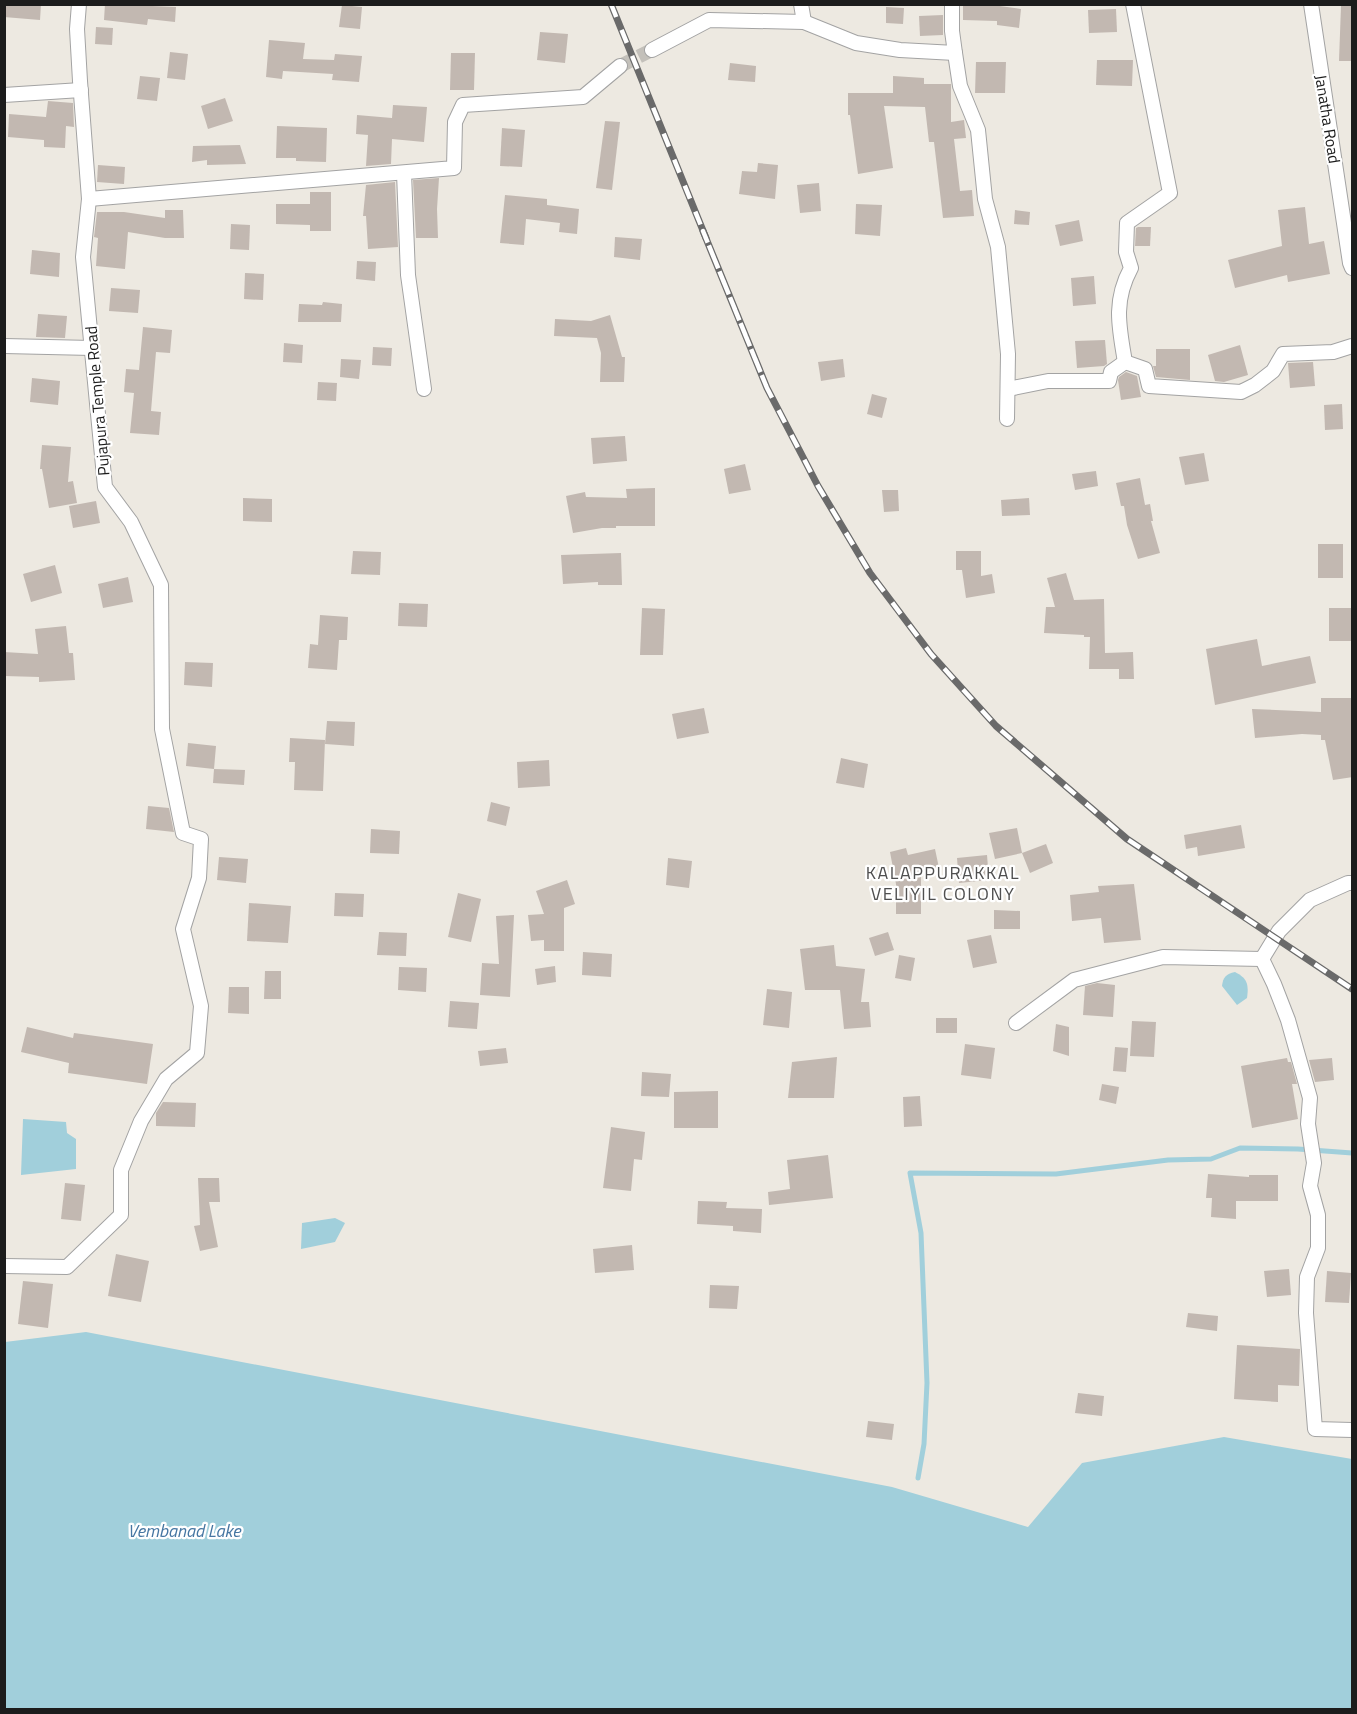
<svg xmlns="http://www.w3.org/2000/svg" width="1357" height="1714" font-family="'Titillium Web',sans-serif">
<rect width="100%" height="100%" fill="#ede9e1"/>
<g fill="#a1cfdb">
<path d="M1235,972C1247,978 1249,984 1247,998L1237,1005L1222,986C1223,977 1226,974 1235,972Z"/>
<polygon points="23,1119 66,1122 67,1133 76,1139 76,1169 21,1175"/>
<polygon points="335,1218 345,1223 335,1242 301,1249 302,1223"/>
<polygon points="86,1332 892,1487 1028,1527 1082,1463 1224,1437 1352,1459 1352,1709 5,1709 5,1342"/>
</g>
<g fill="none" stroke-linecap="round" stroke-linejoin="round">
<polyline stroke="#a1cfdb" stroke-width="5" points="918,1478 924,1444 927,1383 921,1233 910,1173 1056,1174 1168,1160 1211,1159 1240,1148 1298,1149 1352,1153"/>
</g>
<g fill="#c2b8b1">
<polygon points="4,4 41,4 40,20 4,17"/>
<polygon points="105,4 176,7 175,22 148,19 147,25 104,20"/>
<polygon points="963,4 985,4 1021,9 1019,28 997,25 997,21 963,20"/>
<polygon points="342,5 362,7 360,29 339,27"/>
<polygon points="1341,6 1353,6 1353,61 1339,61"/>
<polygon points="886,7 904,8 903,24 886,23"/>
<polygon points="1116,9 1117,32 1089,33 1088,10"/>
<polygon points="943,15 943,35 920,36 919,16"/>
<polygon points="96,27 113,28 112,45 95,44"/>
<polygon points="540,32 568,34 565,63 537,60"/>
<polygon points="269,40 305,43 303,59 334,60 335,54 362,56 359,82 332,80 333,74 283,71 282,79 266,77"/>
<polygon points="170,52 188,54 185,80 167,78"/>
<polygon points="451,53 475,53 474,90 450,90"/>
<polygon points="1097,60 1133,60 1132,86 1096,85"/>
<polygon points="976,62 1006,62 1005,93 975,93"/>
<polygon points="730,63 756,66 755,82 728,80"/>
<polygon points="140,76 160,78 157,101 137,99"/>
<polygon points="893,76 924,78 924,84 951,84 951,122 964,120 966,138 954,139 960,191 972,190 974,216 943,218 934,142 929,142 925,107 884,106 893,168 858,174 850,115 848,115 848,93 893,93"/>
<polygon points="225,98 233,121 208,129 201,106"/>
<polygon points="48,101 73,103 74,127 66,126 65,148 44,147 44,140 8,137 9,114 46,117"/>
<polygon points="393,105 427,107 424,142 392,139 391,164 366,166 368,135 356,134 357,115 392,118"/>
<polygon points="605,121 620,122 612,190 596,188"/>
<polygon points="277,126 327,128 326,162 296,161 296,158 276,158"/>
<polygon points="502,128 525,130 522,167 500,166"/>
<polygon points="240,145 246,164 207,165 207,160 192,162 193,146"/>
<polygon points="758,163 778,165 775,199 739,194 742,171 757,172"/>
<polygon points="98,165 125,167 124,184 97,182"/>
<polygon points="439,178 437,209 438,238 416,238 413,180"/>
<polygon points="395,182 398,247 368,249 366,216 363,216 366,185"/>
<polygon points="819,183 821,211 800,213 797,185"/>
<polygon points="310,192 331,192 331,231 310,231 310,225 276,224 276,204 310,204"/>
<polygon points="505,195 547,199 547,205 579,209 577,234 559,232 560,223 526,219 524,245 500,243"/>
<polygon points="856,204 882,205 880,236 855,234"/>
<polygon points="1305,207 1309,244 1324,241 1330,274 1288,282 1287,275 1235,288 1228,260 1282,246 1278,210"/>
<polygon points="165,210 183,210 184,238 165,238 128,232 125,269 96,266 98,238 94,237 97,212 124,212 165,218"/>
<polygon points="1015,210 1030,212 1029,225 1014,224"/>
<polygon points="1079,220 1083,241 1060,246 1055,225"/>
<polygon points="231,224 250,225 249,250 230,249"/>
<polygon points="1138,227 1151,227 1150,246 1135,246 1136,228"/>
<polygon points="615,237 642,239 640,260 614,257"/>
<polygon points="32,250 60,253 59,277 30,274"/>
<polygon points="357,261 376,262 375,281 356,279"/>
<polygon points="245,273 264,274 263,300 244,299"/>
<polygon points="1094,276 1096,304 1073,306 1071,278"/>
<polygon points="111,288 140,290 138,313 109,311"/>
<polygon points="323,302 342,304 341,322 298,322 299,304 322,305"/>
<polygon points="38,314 67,316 65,338 36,337"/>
<polygon points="610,315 622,357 625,357 624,382 600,382 601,353 597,338 554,336 555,319 591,321"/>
<polygon points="143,327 172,330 170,353 156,352 151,411 161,412 159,435 130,433 134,393 124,392 126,369 139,370"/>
<polygon points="1105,340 1107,364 1104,366 1077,368 1075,341"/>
<polygon points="284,343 303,345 302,363 283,362"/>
<polygon points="1240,345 1248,375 1224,382 1215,381 1208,355"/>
<polygon points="373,347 392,348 391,366 372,365"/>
<polygon points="1156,349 1190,349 1190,380 1156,377 1153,366 1156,366"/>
<polygon points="341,359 361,360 359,379 340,377"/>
<polygon points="843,359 845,377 821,381 818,362"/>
<polygon points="1313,362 1315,386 1290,388 1288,363"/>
<polygon points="1126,372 1137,376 1141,397 1121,400 1118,380 1119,377"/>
<polygon points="32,378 60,381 58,405 30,402"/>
<polygon points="318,382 337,383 336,401 317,400"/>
<polygon points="872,394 887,398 882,418 867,414"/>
<polygon points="1342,404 1343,429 1325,430 1324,405"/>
<polygon points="625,436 627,461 593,464 591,438"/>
<polygon points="42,445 71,447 68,482 73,481 77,503 49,508 42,469 40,469"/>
<polygon points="1204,453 1209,481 1185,485 1179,457"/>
<polygon points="745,464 751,490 729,494 724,469"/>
<polygon points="1096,471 1098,486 1075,490 1072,474"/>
<polygon points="1140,478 1145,505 1150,504 1153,521 1151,521 1160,553 1138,559 1127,525 1124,506 1121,506 1116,483"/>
<polygon points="655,488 655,526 616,526 616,528 602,528 573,533 566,496 585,492 586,497 627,498 626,489"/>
<polygon points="882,490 898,490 899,511 884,512"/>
<polygon points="243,498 272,499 272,522 243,521"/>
<polygon points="1029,498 1030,515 1002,516 1001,500"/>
<polygon points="96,501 100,523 73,528 69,506"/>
<rect x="1318" y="544" width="25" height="34"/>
<polygon points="353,551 381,552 380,575 351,574"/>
<polygon points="956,551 981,551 981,576 992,574 995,593 966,598 962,570 956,570"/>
<polygon points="621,553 622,585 598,585 598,582 563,584 561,555"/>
<polygon points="55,565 62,593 31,602 23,574"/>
<polygon points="1066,573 1074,600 1104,599 1105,653 1133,652 1134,679 1119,679 1119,669 1089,669 1090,637 1084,637 1084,635 1044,633 1046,607 1055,607 1047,578"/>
<polygon points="128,577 133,602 103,608 98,584"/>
<polygon points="399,603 428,604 427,627 398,626"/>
<polygon points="642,608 665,609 663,655 640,655"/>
<rect x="1329" y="608" width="24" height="33"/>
<polygon points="320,615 348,617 347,640 339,640 337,670 308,668 310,644 318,645"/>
<polygon points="66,626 69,653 73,653 75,680 39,682 39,677 4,676 4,652 38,654 35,629"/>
<polygon points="1257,639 1262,666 1310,656 1316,683 1215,705 1206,649"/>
<polygon points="185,662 213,663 212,687 184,685"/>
<polygon points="1321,698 1353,698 1353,777 1333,780 1325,740 1321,740 1321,735 1302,734 1255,738 1252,709 1321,712"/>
<polygon points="704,708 709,733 677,739 672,714"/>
<polygon points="327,721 355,722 354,746 325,744"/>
<polygon points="290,738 325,740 323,791 294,790 295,762 289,762"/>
<polygon points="188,743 216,746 214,769 186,766"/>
<polygon points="841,758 868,764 864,788 836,783"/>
<polygon points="549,760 550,786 518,788 517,762"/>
<polygon points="214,769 245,770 244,785 213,783"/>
<polygon points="491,802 510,807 506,826 487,821"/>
<polygon points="148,806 169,808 174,832 146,829"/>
<polygon points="1241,825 1245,848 1198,856 1197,847 1186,849 1184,835"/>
<polygon points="1017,828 1022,853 995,859 989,833"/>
<polygon points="371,829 400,831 399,854 370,853"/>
<polygon points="1046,844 1053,863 1030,873 1022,853"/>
<polygon points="906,848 908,855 935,849 939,868 921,872 921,914 896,914 896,884 890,852"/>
<polygon points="987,855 989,880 959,883 957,858"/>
<polygon points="219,857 248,859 246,883 217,880"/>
<polygon points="668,858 692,861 689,888 666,885"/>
<polygon points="567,880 575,904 564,908 564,951 544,951 544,940 531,941 528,915 544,914 536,891"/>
<polygon points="1134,884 1141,940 1104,943 1101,918 1072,921 1070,895 1099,892 1098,886"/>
<polygon points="335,893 364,894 363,917 334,916"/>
<polygon points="458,893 481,899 471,942 448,937"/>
<polygon points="249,903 291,906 288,943 247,941"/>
<polygon points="994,910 1020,911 1020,929 994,929"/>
<polygon points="514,915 510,997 480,995 482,963 499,964 496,916"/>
<polygon points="379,932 407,933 406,956 377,955"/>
<polygon points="888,932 894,950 875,956 869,938"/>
<polygon points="991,935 997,963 973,968 967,940"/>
<polygon points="834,945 836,966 865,969 861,1002 869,1002 871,1027 844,1029 840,990 805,990 800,949"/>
<polygon points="583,952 612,954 611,977 582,975"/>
<polygon points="899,955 915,958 911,981 895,978"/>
<polygon points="555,966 556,982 537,985 535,969"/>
<polygon points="399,967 427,968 426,992 398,990"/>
<polygon points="265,971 281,971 281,999 264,999"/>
<polygon points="1097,983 1115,985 1113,1017 1083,1015 1085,986"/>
<polygon points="229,987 249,987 249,1014 228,1013"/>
<polygon points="767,989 792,992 789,1028 763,1025"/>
<polygon points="450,1001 479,1003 477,1029 448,1027"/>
<rect x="936" y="1018" width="21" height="15"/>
<polygon points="1132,1021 1156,1022 1154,1057 1130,1056"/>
<polygon points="1056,1024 1069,1027 1069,1056 1053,1051"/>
<polygon points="27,1027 73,1038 74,1033 153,1044 147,1084 68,1073 69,1063 21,1052"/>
<polygon points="965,1044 995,1048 991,1079 961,1075"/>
<polygon points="1115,1047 1128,1048 1126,1072 1113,1071"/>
<polygon points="506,1048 508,1063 480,1066 478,1051"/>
<polygon points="837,1057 834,1098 788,1098 792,1062"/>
<polygon points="1287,1058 1288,1062 1291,1062 1297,1084 1292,1084 1298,1119 1252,1128 1241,1066"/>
<polygon points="1332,1058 1334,1080 1315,1082 1309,1060"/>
<polygon points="642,1072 671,1074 669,1097 641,1096"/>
<polygon points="1102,1084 1119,1087 1116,1104 1099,1100"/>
<polygon points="718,1091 718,1128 674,1128 674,1092"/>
<polygon points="920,1096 922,1126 904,1127 903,1097"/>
<polygon points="163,1102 196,1103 195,1127 156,1126 156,1113"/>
<polygon points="611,1127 645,1132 642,1160 634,1159 631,1191 603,1188"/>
<polygon points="828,1155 833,1198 769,1205 768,1192 790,1189 787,1160"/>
<polygon points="1208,1174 1249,1177 1249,1175 1278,1175 1278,1201 1236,1201 1236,1219 1211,1217 1212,1198 1206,1198"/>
<polygon points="198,1178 219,1178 220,1202 209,1202 218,1247 200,1251 194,1226 200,1225"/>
<polygon points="65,1183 85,1185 81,1221 61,1219"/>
<polygon points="698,1201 727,1202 726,1208 762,1209 761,1233 733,1231 733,1226 697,1224"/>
<polygon points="632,1245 634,1270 595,1273 593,1249"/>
<polygon points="116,1254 149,1261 141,1302 108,1296"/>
<polygon points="1289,1269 1291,1295 1267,1297 1264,1271"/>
<polygon points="1327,1271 1351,1273 1349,1303 1325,1302"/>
<polygon points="23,1281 53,1284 48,1328 18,1324"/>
<polygon points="710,1285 739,1286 737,1309 709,1308"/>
<polygon points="1188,1313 1218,1316 1217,1331 1186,1327"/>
<polygon points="1237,1345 1300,1349 1299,1386 1278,1385 1278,1402 1234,1399"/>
<polygon points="1078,1393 1104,1396 1102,1416 1075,1413"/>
<polygon points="868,1421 894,1424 892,1440 866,1437"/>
</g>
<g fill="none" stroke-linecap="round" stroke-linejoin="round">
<polyline stroke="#c3c0ba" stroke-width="14" stroke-dasharray="14 7" stroke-linecap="butt" points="620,66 652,50"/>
<g stroke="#a3a3a3" stroke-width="16">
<g id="minor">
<polyline points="801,4 804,22"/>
<path d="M1133,4L1170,193L1127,223L1126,252L1131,268C1113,301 1119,327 1125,362L1145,369L1149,386L1241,392L1255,385L1273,371L1283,354L1333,352L1352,346"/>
<polyline points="1311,4 1350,263 1352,268"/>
<polyline points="652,50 709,20 804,22 856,43 900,50 955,53 952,31 952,4"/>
<polyline points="955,53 960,86 978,130 985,199 998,247 1008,354 1007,419"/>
<polyline points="4,95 81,90"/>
<polyline points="404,173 408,275 424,389"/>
<polyline points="89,199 454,168 455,122 463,105 583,97 620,66"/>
<polyline points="4,346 92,348"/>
<polyline points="1008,389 1048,381 1109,381 1111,372 1125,362"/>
<polyline points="1262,959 1274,984 1288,1020 1310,1098 1308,1124 1314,1163 1310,1186 1318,1215 1318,1248 1307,1277 1306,1313 1315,1429 1352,1430"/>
<polyline points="1016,1023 1074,980 1163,957 1262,959 1279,931 1310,900 1348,883 1352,883"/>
<polyline points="4,1266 67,1267 121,1215 121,1170 141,1121 166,1079 197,1053 201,1006 183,929 199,878 201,839 183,833 162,729 161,585 131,522 105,487 83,257 89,199 80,81 77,29 79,4"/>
</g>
</g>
<use href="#minor" stroke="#fff" stroke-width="14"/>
<g stroke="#6a6a6a" stroke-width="7">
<g id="rail">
<polyline points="611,4 706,238"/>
<polyline points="767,388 703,231 767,388 818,486 870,573 931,654 996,726 1127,839 1352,989"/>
</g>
</g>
<use href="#rail" stroke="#fff" stroke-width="4.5" stroke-dasharray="14" stroke-linecap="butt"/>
</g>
<g text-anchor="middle" stroke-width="4.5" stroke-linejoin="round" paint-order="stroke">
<g font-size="16" fill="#1c1c1c" stroke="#fff">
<text transform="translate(1328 119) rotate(81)" y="6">Janatha Road</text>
<text transform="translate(97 401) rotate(-95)" y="6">Pujapura Temple Road</text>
</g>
<g font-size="18" letter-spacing="1.5" fill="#4f4f4f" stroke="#fff">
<text x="943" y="879">KALAPPURAKKAL<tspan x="943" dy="21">VELIYIL COLONY</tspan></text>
</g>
<g font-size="18" font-style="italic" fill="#4676a2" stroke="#fff">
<text x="184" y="1537">Vembanad Lake</text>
</g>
</g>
<rect width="1357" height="1714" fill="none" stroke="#1c1c1c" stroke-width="12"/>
</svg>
